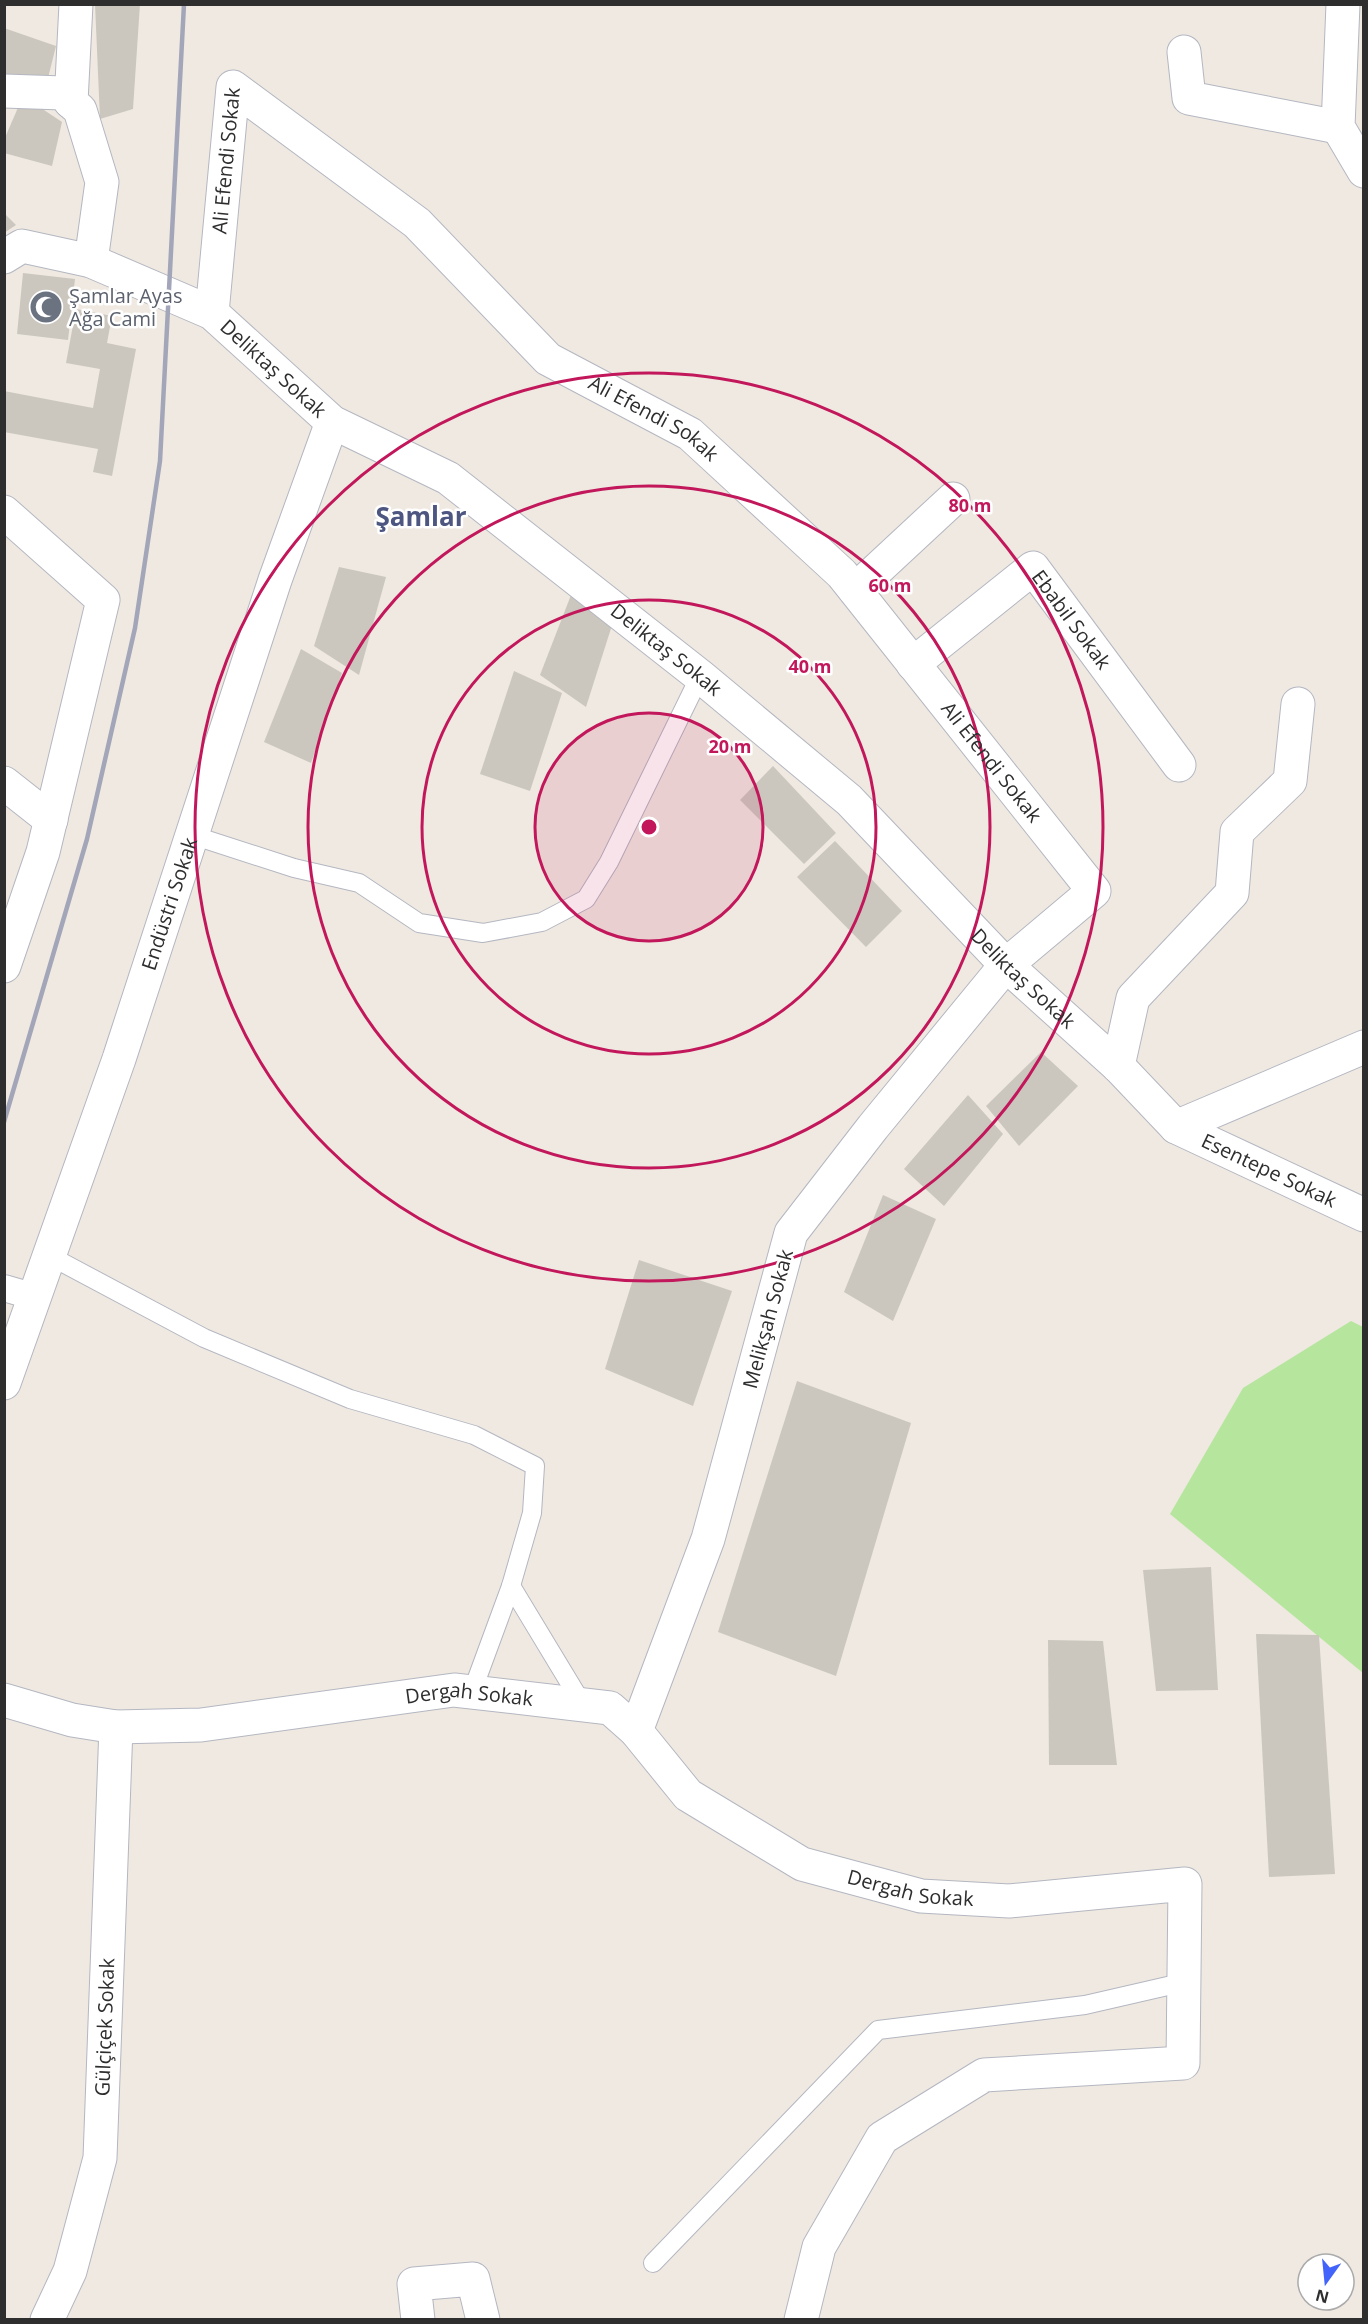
<svg xmlns="http://www.w3.org/2000/svg" width="1368" height="2324" font-family="'Open Sans',sans-serif">
<rect width="100%" height="100%" fill="#efe9e1"/>
<polygon fill="#b6e59e" points="1351,1321 1363,1327 1363,1673 1170,1514 1243,1388"/>
<g fill="#cbc7bf">
<polygon points="95,4 140,4 133,109 100,119"/>
<polygon points="4,28 56,46 46,86 4,74"/>
<polygon points="23,96 62,122 52,166 4,153 4,140"/>
<polygon points="4,213 16,225 4,233"/>
<polygon points="23,273 75,279 68,340 17,334"/>
<polygon points="76,309 112,316 107,343 136,349 112,476 93,472 98,449 4,432 4,391 93,408 100,369 66,363"/>
<polygon points="339,567 386,577 359,675 314,646"/>
<polygon points="571,595 614,619 586,707 540,675"/>
<polygon points="301,649 342,673 311,763 264,742"/>
<polygon points="514,671 562,693 530,791 480,774"/>
<polygon points="773,766 836,833 804,864 740,800"/>
<polygon points="835,841 902,911 866,947 797,877"/>
<polygon points="1041,1052 1078,1086 1019,1146 986,1106"/>
<polygon points="968,1095 1003,1134 944,1206 904,1169"/>
<polygon points="883,1195 936,1219 893,1321 844,1292"/>
<polygon points="639,1260 732,1291 693,1406 605,1369"/>
<polygon points="797,1381 911,1423 836,1676 718,1632"/>
<polygon points="1211,1567 1218,1690 1156,1691 1143,1570"/>
<polygon points="1256,1634 1319,1635 1335,1874 1269,1877"/>
<polygon points="1048,1640 1103,1641 1117,1765 1049,1765"/>
</g>
<g fill="none" stroke-linecap="round" stroke-linejoin="round">
<g stroke="#b4b7c1" stroke-width="20">
<g id="service">
<polyline points="192,835 294,868 359,883 419,923 483,933 542,922 586,899 609,862 700,676"/>
<polyline points="50,1256 204,1338 350,1399 474,1435 535,1466 532,1513 511,1586 472,1692"/>
<polyline points="511,1586 583,1705"/>
<polyline points="653,2263 878,2030 1085,2005 1185,1982"/>
</g>
</g>
<g stroke="#b4b7c1" stroke-width="28">
<polyline id="pedestrian" points="4,1288 35,1297"/>
</g>
<g stroke="#b4b7c1" stroke-width="35">
<g id="minor">
<polyline points="76,4 71,102 80,110 102,182 91,261"/>
<polyline points="1343,4 1338,127 1364,171"/>
<polyline points="1184,52 1189,98 1338,127"/>
<polyline points="4,91 63,93 71,102"/>
<path id="s1" d="M4,257L22,246L91,261L212,313L332,422L448,478L700,676L849,800L1006,965L1118,1066L1176,1127L1364,1215"/>
<path id="s2" d="M212,313L233,87L417,223L548,359L690,434L842,574L1094,891L1006,965L873,1127L791,1233L708,1539L636,1731"/>
<polyline points="4,512 103,600 43,852 4,966"/>
<polyline points="855,590 953,499"/>
<path id="s3" d="M913,664L1033,568L1179,765"/>
<polyline points="4,783 51,820"/>
<polyline points="1118,1066 1133,998 1232,893 1237,832 1290,781 1298,704"/>
<polyline points="1176,1127 1364,1047"/>
<path id="s4" d="M4,1383L119,1059L275,580L332,422"/>
<path id="s5" d="M4,1700L72,1720L116,1727L201,1725L454,1690L610,1708L636,1731L688,1795L802,1864L921,1896L1009,1901L1185,1884L1183,2063L984,2075L882,2138L819,2247L801,2320"/>
<path id="s6" d="M47,2320L70,2271L100,2158L116,1727"/>
<polyline points="418,2320 414,2284 473,2279 483,2320"/>
</g>
</g>
<use href="#service" stroke="#fff" stroke-width="18"/>
<use href="#pedestrian" stroke="#fff" stroke-width="26"/>
<use href="#minor" stroke="#fff" stroke-width="33"/>
<polyline stroke="#a3a6b8" stroke-width="4.5" points="4,1122 87,839 135,628 160,461 184,4"/>
</g>
<circle cx="649" cy="827" r="114" fill="#c2185b" fill-opacity=".12"/>
<g fill="none" stroke="#c2185b" stroke-width="3">
<circle cx="649" cy="827" r="114"/>
<circle cx="649" cy="827" r="227"/>
<circle cx="649" cy="827" r="341"/>
<circle cx="649" cy="827" r="454"/>
</g>
<defs>
<g id="mosque-disc" transform="scale(1.725)"><circle r="9.5" fill="#6b7280" stroke="#fff"/><path d="M3.5-4.9A6 6 0 1 0 3.5 4.9A5 5 0 1 1 3.5-4.9Z" fill="#fff"/></g>
</defs>
<g fill-rule="evenodd">
<use href="#mosque-disc" x="46" y="307"/>
</g>
<g text-anchor="middle" stroke-width="5" stroke-linejoin="round" paint-order="stroke">
<g font-size="20" fill="#2e2e2e" stroke="#fff">
<text dy="7" stroke="none"><textPath href="#s2" startOffset="153">Ali Efendi Sokak</textPath></text>
<text dy="7" stroke="none"><textPath href="#s1" startOffset="306">Deliktaş Sokak</textPath></text>
<text dy="7" stroke="none"><textPath href="#s2" startOffset="766">Ali Efendi Sokak</textPath></text>
<text dy="7" stroke="none"><textPath href="#s3" startOffset="218">Ebabil Sokak</textPath></text>
<text dy="7" stroke="none"><textPath href="#s1" startOffset="792">Deliktaş Sokak</textPath></text>
<text dy="7" stroke="none"><textPath href="#s2" startOffset="1252">Ali Efendi Sokak</textPath></text>
<text dy="7" stroke="none"><textPath href="#s4" startOffset="507">Endüstri Sokak</textPath></text>
<text dy="7" stroke="none"><textPath href="#s1" startOffset="1278">Deliktaş Sokak</textPath></text>
<text dy="7" stroke="none"><textPath href="#s1" startOffset="1594">Esentepe Sokak</textPath></text>
<text transform="translate(768 1319) rotate(-75)" y="7">Melikşah Sokak</text>
<text dy="7" stroke="none"><textPath href="#s5" startOffset="471">Dergah Sokak</textPath></text>
<text dy="7" stroke="none"><textPath href="#s5" startOffset="975">Dergah Sokak</textPath></text>
<text dy="7" stroke="none"><textPath href="#s6" startOffset="302">Gülçiçek Sokak</textPath></text>
</g>
<g font-size="20" fill="#5b616d" stroke="#fff" text-anchor="start">
<text x="69" y="303">Şamlar Ayas<tspan x="69" dy="23">Ağa Cami</tspan></text>
</g>
<g font-size="26" font-weight="bold" fill="#4d5680" stroke="#fff">
<text x="421" y="526">Şamlar</text>
</g>
</g>
<circle cx="649" cy="827" r="9" fill="#c2185b" stroke="#fff" stroke-width="3"/>
<g font-size="18" text-anchor="middle" font-weight="bold" fill="#c2185b" stroke="#fff" stroke-width="5" stroke-linejoin="round" paint-order="stroke">
<text x="970" y="512">80 m</text>
<text x="890" y="592">60 m</text>
<text x="810" y="673">40 m</text>
<text x="730" y="753">20 m</text>
</g>
<rect width="1368" height="2324" fill="none" stroke="#2e2e2e" stroke-width="12"/>
<g transform="translate(1326 2282) rotate(195)"><circle r="28" fill="#ffffff" stroke="#ababab" stroke-width="1.5"/>
<path d="M0-4.5L10 22L0 15L-10 22Z" fill="#4264fb"/>
<text y="-9" font-size="16" font-weight="bold" text-anchor="middle" fill="#2e2e2e">N</text>
</g>
</svg>
